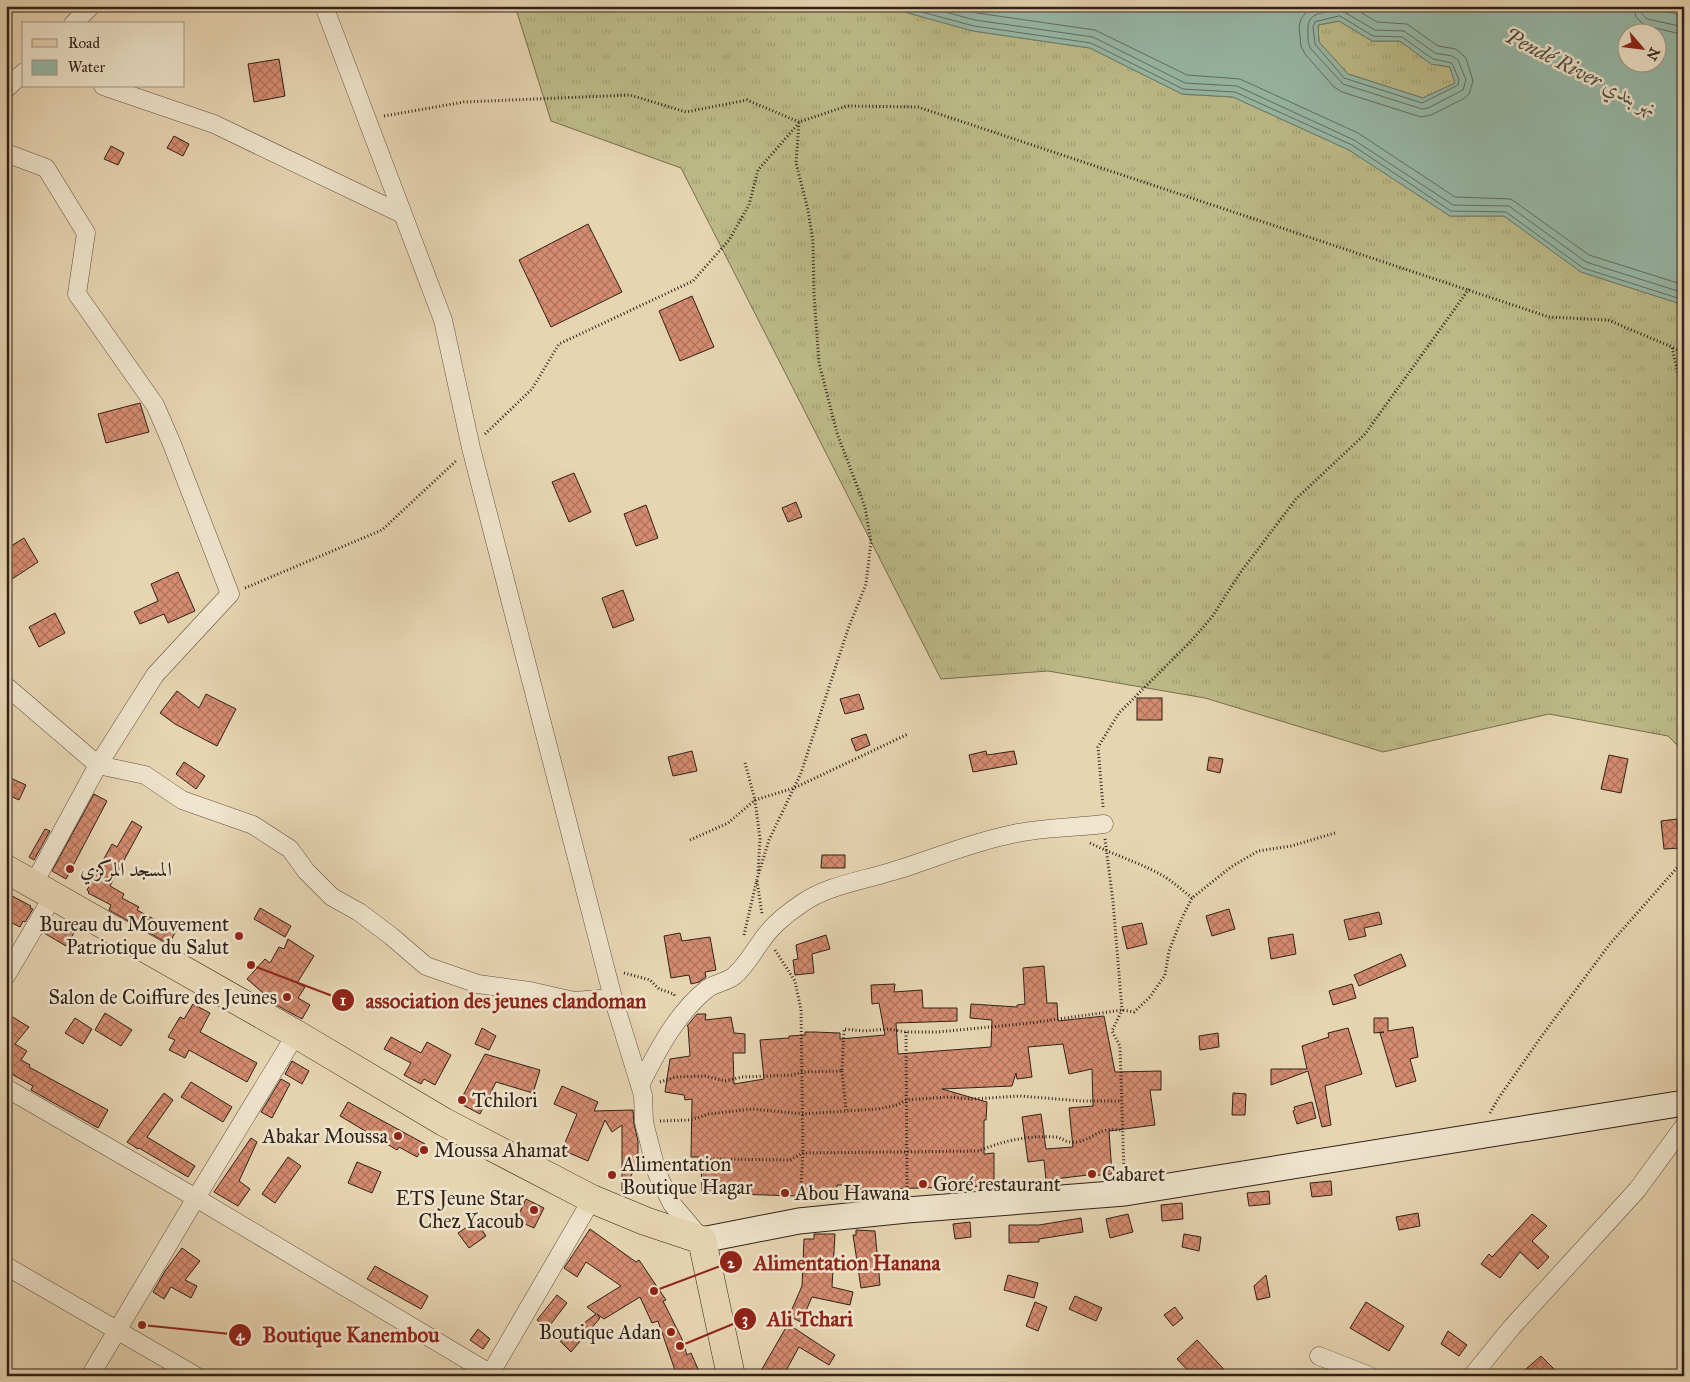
<svg xmlns="http://www.w3.org/2000/svg" width="1690" height="1382" font-family="'IM FELL Great Primer',Amiri,serif">
<defs>
<pattern id="grass-tufts" width="24" height="20" patternUnits="userSpaceOnUse" patternTransform="scale(1.25)"><rect width="24" height="20" fill="#bcbb88"/><path d="M3 7l-1-3M5 7V3M7 7l1-3M15 17l-1-3M17 17v-4M19 17l1-3" fill="none" stroke="#a2a075"/></pattern>
<pattern id="building-cross-hatch" width="8" height="8" patternUnits="userSpaceOnUse" patternTransform="scale(1.25)"><rect width="8" height="8" fill="#d58c70"/><path d="M0 0l8 8M0 8l8-8" fill="none" stroke="#ad725b"/></pattern>
</defs>
<rect width="100%" height="100%" fill="#e7d5b2"/>
<filter id="stains"><feTurbulence type="fractalNoise" baseFrequency=".004" numOctaves="4"/><feColorMatrix values="0 0 0 0 .2 0 0 0 0 .09 0 0 0 0 .02 0 0 0 .5 -.17"/></filter>
<radialGradient id="worn" r=".72"><stop offset=".6" stop-color="#630" stop-opacity="0"/><stop offset="1" stop-color="#630" stop-opacity=".3"/></radialGradient>
<g fill="url(#grass-tufts)" stroke="#766e50">
<polygon points="515,6 883,6 973,31 1090,48 1182,94 1233,97 1349,150 1450,216 1504,216 1581,272 1684,305 1684,752 1668,736 1549,714 1383,752 1205,698 1048,671 941,679 681,168 551,121"/>
<polygon points="1339,21 1372,41 1400,41 1431,64 1450,67 1455,83 1423,98 1348,74 1319,42 1318,25"/>
</g>
<path fill="#97b9a8" stroke="#6e7c6f" fill-rule="evenodd" d="M883,6H1643L1684,16V305L1581,272L1504,216H1450L1349,150L1233,97L1182,94L1090,48L973,31ZM1339,21L1372,41H1400L1431,64L1450,67L1455,83L1423,98L1348,74L1319,42L1318,25ZM1628,32H1658V62H1628Z"/>
<g fill="none" stroke-linecap="round" stroke-linejoin="round">
<g stroke="#646d60" stroke-width="1">
<polyline points="899,6 974,26 1091,43 1183,89 1235,92 1352,145 1451,211 1506,212 1583,268 1684,300"/>
<polyline points="923,6 975,20 1093,37 1185,83 1237,86 1354,140 1453,205 1509,206 1586,262 1684,293"/>
<polyline points="952,6 977,13 1095,30 1187,75 1240,79 1358,133 1455,197 1511,199 1589,255 1684,285"/>
<polyline points="1318,6 1308,10 1301,19 1299,27 1301,46 1305,54 1334,87 1342,92 1421,117 1431,115 1463,99 1469,94 1473,81 1466,58 1456,49 1438,46 1407,24 1377,22 1350,6"/>
<polyline points="1633,6 1636,17 1644,25 1684,35"/>
<polyline points="1641,6 1642,14 1647,19 1684,27"/>
<path d="M1336,10L1344,12L1375,30L1404,31L1435,53L1452,56L1458,60L1466,80L1463,90L1428,108L1422,109L1343,84L1311,49C1308,44 1308,40 1308,34C1306,12 1319,14 1336,10Z"/>
<polygon points="1340,16 1373,36 1402,37 1433,59 1452,63 1459,80 1458,85 1422,103 1344,78 1315,44 1313,27 1315,22"/>
</g>
</g>
<g fill="url(#building-cross-hatch)" stroke="#302119">
<polygon points="279,59 285,96 254,102 248,64"/>
<polygon points="174,136 189,144 183,156 167,148"/>
<polygon points="111,146 124,153 118,165 104,159"/>
<polygon points="588,224 622,292 551,327 519,260"/>
<polygon points="692,296 714,347 680,361 659,311"/>
<polygon points="140,403 149,432 106,443 98,414"/>
<polygon points="574,473 591,512 569,522 552,482"/>
<polygon points="796,502 802,517 788,522 782,508"/>
<polygon points="646,505 658,538 636,546 624,514"/>
<polygon points="24,538 38,562 6,583 6,549"/>
<polygon points="178,572 195,611 168,623 164,614 140,624 134,612 158,601 151,584"/>
<polygon points="623,590 634,620 613,628 602,598"/>
<polygon points="55,613 65,633 39,647 29,627"/>
<polygon points="177,691 199,708 206,694 236,709 217,746 175,724 160,713"/>
<polygon points="859,694 864,709 845,714 840,699"/>
<rect x="1137" y="698" width="25" height="22"/>
<polygon points="866,734 870,745 856,751 851,739"/>
<polygon points="692,751 697,771 673,776 668,757"/>
<polygon points="986,751 987,755 1014,751 1017,764 973,772 969,755"/>
<polygon points="1609,755 1628,759 1621,793 1601,789"/>
<polygon points="1209,757 1223,759 1220,773 1207,770"/>
<polygon points="184,762 205,776 196,789 176,774"/>
<polygon points="6,776 26,785 19,800 6,794"/>
<polygon points="94,794 107,801 66,879 52,871"/>
<polygon points="1677,819 1680,848 1664,849 1661,821"/>
<polygon points="132,821 142,827 110,886 124,894 122,898 139,907 137,910 176,931 169,944 109,910 111,905 88,893 89,892 87,890 112,844 117,847"/>
<polygon points="45,829 50,831 34,860 29,857"/>
<polygon points="822,855 845,855 845,868 821,868"/>
<polygon points="12,896 31,906 30,908 33,909 25,922 23,921 20,927 6,920 6,907"/>
<polygon points="260,908 291,926 285,937 254,919"/>
<polygon points="1229,909 1235,929 1212,936 1206,916"/>
<polygon points="1379,912 1382,924 1364,928 1366,936 1349,940 1344,920"/>
<polygon points="51,920 74,933 66,946 44,933"/>
<polygon points="1142,923 1147,944 1127,949 1122,927"/>
<polygon points="680,933 682,941 710,937 716,970 705,972 706,977 699,982 691,984 689,975 671,978 664,936"/>
<polygon points="1293,934 1296,954 1271,959 1268,938"/>
<polygon points="826,935 830,949 812,954 814,973 795,975 793,960 798,959 796,945"/>
<polygon points="288,939 314,956 297,983 305,987 298,998 310,1005 302,1019 269,1001 270,999 247,979 265,959 270,963 279,947 284,949"/>
<polygon points="1401,954 1406,966 1359,986 1354,975"/>
<polygon points="1044,966 1047,1003 1057,1003 1058,1021 1104,1016 1115,1072 1161,1071 1161,1090 1150,1090 1155,1125 1109,1131 1112,1174 1088,1176 1088,1175 1046,1180 1044,1160 1028,1162 1022,1117 1041,1114 1046,1149 1073,1147 1069,1108 1093,1106 1092,1069 1069,1074 1063,1044 1028,1047 1032,1077 1017,1079 1016,1073 1012,1086 942,1089 987,1102 986,1120 984,1120 984,1154 994,1153 994,1186 846,1190 845,1185 837,1185 837,1191 798,1193 798,1196 702,1193 701,1157 691,1157 692,1099 685,1100 684,1095 665,1092 670,1059 690,1056 688,1026 687,1026 697,1014 706,1014 705,1020 731,1017 734,1033 745,1034 745,1053 733,1053 734,1084 764,1079 760,1040 789,1038 789,1036 805,1035 805,1032 814,1032 840,1033 840,1039 885,1035 879,1003 872,1004 871,985 895,984 894,992 922,990 923,1008 957,1008 957,1021 896,1023 898,1054 991,1047 992,1020 970,1018 971,1004 1017,1007 1017,1005 1025,1004 1023,968"/>
<polygon points="1352,984 1356,998 1333,1005 1329,991"/>
<polygon points="193,1004 210,1013 200,1032 257,1063 247,1082 189,1050 185,1058 169,1050 175,1040 168,1037 180,1017 184,1019"/>
<polygon points="6,1013 29,1027 15,1044 27,1051 21,1060 30,1065 29,1067 108,1110 98,1128 31,1090 33,1086 6,1071"/>
<polygon points="105,1013 132,1030 121,1046 95,1030"/>
<polygon points="75,1018 92,1029 83,1044 65,1033"/>
<polygon points="1374,1018 1388,1018 1388,1031 1413,1027 1418,1057 1410,1059 1416,1081 1396,1087 1380,1033 1384,1032 1374,1033"/>
<polygon points="482,1028 496,1036 489,1050 475,1044"/>
<polygon points="1348,1028 1362,1074 1325,1086 1331,1125 1322,1127 1308,1071 1271,1085 1271,1069 1307,1069 1302,1046 1329,1037 1328,1033"/>
<polygon points="1218,1033 1219,1047 1200,1050 1199,1036"/>
<polygon points="391,1037 421,1053 427,1042 451,1055 435,1085 424,1079 421,1084 404,1075 411,1063 384,1049"/>
<polygon points="485,1054 540,1070 533,1093 496,1082 480,1114 459,1103"/>
<polygon points="292,1061 309,1071 302,1084 285,1074"/>
<polygon points="281,1079 290,1084 272,1118 261,1112"/>
<polygon points="191,1082 232,1107 223,1122 181,1097"/>
<polygon points="562,1086 598,1102 594,1111 633,1110 634,1124 638,1141 638,1163 622,1192 622,1125 612,1132 605,1120 588,1161 562,1150 577,1114 554,1104"/>
<polygon points="164,1093 173,1100 147,1137 195,1166 188,1177 139,1148 138,1149 127,1142"/>
<polygon points="1233,1093 1246,1094 1245,1115 1232,1115"/>
<polygon points="348,1102 425,1144 417,1157 399,1147 397,1150 340,1116"/>
<polygon points="1312,1102 1316,1118 1297,1124 1293,1111 1295,1110 1294,1107"/>
<polygon points="251,1138 257,1142 239,1181 250,1189 238,1206 214,1192"/>
<polygon points="288,1157 301,1166 275,1203 262,1194"/>
<polygon points="357,1162 381,1172 372,1193 348,1183"/>
<polygon points="1331,1181 1332,1195 1312,1197 1310,1183"/>
<polygon points="1269,1191 1270,1204 1249,1206 1247,1193"/>
<polygon points="526,1199 544,1208 534,1228 516,1220"/>
<polygon points="1182,1203 1183,1219 1162,1221 1161,1205"/>
<polygon points="1418,1213 1420,1226 1399,1230 1396,1217"/>
<polygon points="1128,1214 1133,1232 1110,1238 1106,1219"/>
<polygon points="1532,1214 1547,1226 1532,1241 1549,1257 1538,1269 1520,1252 1500,1278 1481,1264 1489,1254 1492,1257"/>
<polygon points="1081,1218 1083,1232 1039,1239 1039,1242 1009,1243 1009,1225 1039,1225"/>
<polygon points="476,1221 486,1236 469,1248 458,1233"/>
<polygon points="970,1222 971,1237 955,1239 953,1224"/>
<polygon points="590,1229 636,1262 639,1260 666,1300 663,1301 682,1339 687,1355 691,1353 701,1376 677,1376 658,1321 652,1323 640,1297 604,1319 597,1314 600,1318 571,1352 560,1341 596,1314 587,1307 621,1286 586,1262 577,1277 564,1268"/>
<polygon points="856,1230 875,1231 880,1285 861,1288 853,1235 856,1235"/>
<polygon points="814,1234 835,1234 832,1287 853,1292 850,1305 812,1297 801,1322 789,1316 802,1286 804,1239 814,1239"/>
<polygon points="1184,1234 1201,1237 1199,1251 1182,1247"/>
<polygon points="182,1248 200,1261 185,1280 197,1286 191,1298 171,1287 164,1299 153,1292 165,1271"/>
<polygon points="375,1266 428,1296 421,1309 367,1279"/>
<polygon points="1008,1275 1038,1283 1034,1298 1004,1290"/>
<polygon points="1266,1275 1270,1297 1257,1300 1254,1286"/>
<polygon points="557,1295 567,1303 547,1329 537,1320"/>
<polygon points="1075,1296 1102,1308 1096,1321 1069,1309"/>
<polygon points="1035,1302 1047,1307 1038,1331 1026,1326"/>
<polygon points="1366,1302 1404,1326 1389,1351 1350,1328"/>
<polygon points="1175,1307 1183,1318 1173,1326 1164,1315"/>
<polygon points="788,1324 835,1355 829,1365 799,1347 783,1376 758,1376"/>
<polygon points="478,1329 490,1339 483,1349 470,1340"/>
<polygon points="1448,1331 1467,1345 1459,1356 1441,1344"/>
<polygon points="1197,1340 1230,1376 1193,1376 1177,1359"/>
<polygon points="1541,1356 1561,1376 1518,1376"/>
</g>
<g fill="none" stroke-linecap="round" stroke-linejoin="round">
<g stroke="#5e4e3f" stroke-width="19">
<g id="minor">
<polyline points="324,6 443,320 471,448 613,998 643,1095 644,1122 657,1173 672,1204 700,1237"/>
<polyline points="73,24 91,6"/>
<polyline points="103,86 214,124 402,214"/>
<polyline points="6,89 24,72"/>
<polyline points="6,153 46,168 86,233 77,294 155,405 172,444 230,594 155,675 98,765 33,885"/>
<polyline points="6,686 98,765 145,775 182,800 253,825 290,849 306,871 332,897 359,912 391,936 426,966 478,984 530,991 574,1001 613,998"/>
<polyline points="6,976 53,896"/>
<path d="M640,1085C658,1050 676,1014 707,989C715,983 727,982 734,976C745,967 752,954 760,943C770,927 786,914 801,904C826,886 861,881 890,872C931,860 971,842 1013,834C1043,827 1073,828 1104,824"/>
<polyline points="6,1088 196,1198 491,1374"/>
<polyline points="6,1266 196,1376"/>
<polyline points="1319,1356 1370,1376"/>
<polyline points="90,1376 196,1198 296,1034"/>
<polyline points="489,1376 592,1199"/>
<polyline points="1472,1376 1512,1327 1637,1190 1684,1126"/>
</g>
</g>
<g stroke="#302119" stroke-width="27">
<polyline id="secondary" points="702,1240 799,1221 907,1210 1125,1193 1684,1103"/>
</g>
<g stroke="#302119" stroke-width="29">
<polyline id="primary" points="6,869 296,1034 444,1122 592,1199 645,1221 702,1240 731,1376"/>
</g>
<g stroke="#302119" stroke-width="3" stroke-dasharray="1 2.5" stroke-linecap="butt">
<polyline points="384,116 464,102 630,95 686,112 747,100 799,122 847,106 918,107 1549,317 1608,320 1672,347 1684,401 1684,568"/>
<polyline points="1673,348 1684,352"/>
<polyline points="485,434 532,389 559,344 693,281 729,240 749,205 758,170 799,123"/>
<polyline points="245,588 382,530 457,460"/>
<polyline points="745,763 755,800 760,839 758,872"/>
<polyline points="1103,807 1098,747 1119,713 1191,641 1212,617 1240,573 1296,499 1365,434 1469,289"/>
<polyline points="1105,839 1113,902 1122,1010 1112,1031 1120,1046 1124,1173"/>
<polyline points="690,840 728,823 755,800 794,788 908,734"/>
<path d="M1090,843C1112,854 1135,861 1158,873C1170,879 1181,889 1192,898"/>
<polyline points="757,881 762,914"/>
<polyline points="744,935 757,879 769,840 801,773 848,629 866,584 871,542 865,507 837,433 819,363 814,294 813,242 808,210 796,163 799,122"/>
<polyline points="775,950 795,981 801,1010 803,1153 800,1202"/>
<polyline points="624,973 650,980 659,989 674,994 675,997"/>
<polyline points="906,1032 907,1191"/>
<polyline points="842,1071 846,1110"/>
<polyline points="660,1082 676,1077 705,1076 725,1081 742,1077 792,1075 802,1072 842,1071 844,1029 864,1031 888,1029 906,1032 938,1032 1031,1023 1122,1010 1134,1012 1150,997 1165,975 1169,951 1181,920 1192,898 1231,867 1258,851 1291,846 1335,833"/>
<polyline points="1490,1113 1498,1099 1541,1037 1609,945 1683,861 1684,857"/>
<polyline points="660,1121 690,1120 709,1114 752,1109 803,1114 878,1109 897,1105 906,1100 947,1097 972,1099 1020,1096 1082,1101 1121,1101"/>
<path d="M672,1166L694,1161L717,1159L790,1160L803,1153L979,1151C1002,1141 1029,1135 1055,1137C1061,1137 1065,1142 1070,1142C1083,1144 1092,1135 1103,1131C1108,1129 1116,1130 1122,1130"/>
</g>
<use href="#minor" stroke="#efe4cd" stroke-width="18"/>
<use href="#secondary" stroke="#efe4cd" stroke-width="25"/>
<use href="#primary" stroke="#e7d5b2" stroke-width="28"/>
</g>
<g fill="#8f2418" stroke="#efe4cd" stroke-width="2">
<circle cx="70" cy="869" r="5"/>
<circle cx="239" cy="936" r="5"/>
<circle cx="287" cy="997" r="5"/>
<circle cx="462" cy="1100" r="5"/>
<circle cx="398" cy="1136" r="5"/>
<circle cx="424" cy="1150" r="5"/>
<circle cx="1092" cy="1174" r="5"/>
<circle cx="612" cy="1175" r="5"/>
<circle cx="923" cy="1184" r="5"/>
<circle cx="785" cy="1193" r="5"/>
<circle cx="534" cy="1210" r="5"/>
<circle cx="671" cy="1332" r="5"/>
</g>
<g text-anchor="middle" stroke-width="5" stroke-linejoin="round" paint-order="stroke">
<g font-size="20" fill="#302119" stroke="#efe4cd" text-anchor="start">
<text x="80" y="876">المسجد المركزي</text>
<text x="229" y="931" text-anchor="end">Bureau du Mouvement<tspan x="229" dy="23">Patriotique du Salut</tspan></text>
<text x="277" y="1004" text-anchor="end">Salon de Coiffure des Jeunes</text>
<text x="472" y="1107">Tchilori</text>
<text x="388" y="1143" text-anchor="end">Abakar Moussa</text>
<text x="434" y="1157">Moussa Ahamat</text>
<text x="622" y="1171">Alimentation<tspan x="622" dy="23">Boutique Hagar</tspan></text>
<text x="1102" y="1181">Cabaret</text>
<text x="933" y="1191">Goré restaurant</text>
<text x="795" y="1200">Abou Hawana</text>
<text x="524" y="1205" text-anchor="end">ETS Jeune Star<tspan x="524" dy="23">Chez Yacoub</tspan></text>
<text x="661" y="1339" text-anchor="end">Boutique Adan</text>
</g>
<g font-size="21" font-style="italic" fill="#4f4f44" stroke="#efe4cd">
<text transform="translate(1581 72) rotate(27)" y="7">Pendé River نهر بندي</text>
</g>
</g>
<path fill="none" stroke="#8f2418" stroke-width="2" d="M251 965L343 1000M654 1291L731 1262M680 1346L745 1319M142 1325L240 1335"/>
<g fill="#8f2418" stroke="#efe4cd" stroke-width="2">
<circle cx="251" cy="965" r="5"/>
<circle cx="654" cy="1291" r="5"/>
<circle cx="680" cy="1346" r="5"/>
<circle cx="142" cy="1325" r="5"/>
<circle cx="343" cy="1000" r="12"/>
<circle cx="731" cy="1262" r="12"/>
<circle cx="745" cy="1319" r="12"/>
<circle cx="240" cy="1335" r="12"/>
</g>
<g font-size="15" text-anchor="middle" font-weight="bold" fill="#fff">
<text x="343" y="1005">1</text>
<text x="731" y="1268">2</text>
<text x="745" y="1324">3</text>
<text x="240" y="1340">4</text>
</g>
<g font-size="21" text-anchor="middle" font-weight="bold" fill="#8f2418" stroke="#efe4cd" stroke-width="5" stroke-linejoin="round" paint-order="stroke">
<text x="506" y="1008">association des jeunes clandoman</text>
<text x="847" y="1270">Alimentation Hanana</text>
<text x="810" y="1326">Ali Tchari</text>
<text x="351" y="1342">Boutique Kanembou</text>
</g>
<rect width="1690" height="1382" fill="none" stroke="#e7d5b2" stroke-width="25"/>
<rect x="8" y="8" width="1675" height="1367" fill="none" stroke="#302119" stroke-width="2.5"/>
<rect x="12" y="12" width="1665" height="1357" fill="none" stroke="#302119"/>
<rect x="22" y="22" width="162" height="65" fill="#efe4cd" stroke="#a39685"/>
<rect x="32" y="39" width="25" height="8" fill="#e7d5b2" stroke="#a39685"/>
<text x="68" y="48" font-size="15" fill="#302119">Road</text>
<rect x="32" y="60" width="25" height="15" fill="#97b9a8" stroke="#a39685"/>
<text x="68" y="72" font-size="15" fill="#302119">Water</text>
<g transform="translate(1642 48) rotate(118)"><circle r="24" fill="#efe4cd" stroke="#a39685"/>
<path d="M0-4L9 19L0 12L-9 19Z" fill="#8f2418"/>
<text y="-8" font-size="14" font-weight="bold" text-anchor="middle" fill="#302119">N</text>
</g>
<rect width="100%" height="100%" filter="url(#stains)"/>
<rect width="100%" height="100%" fill="url(#worn)"/>
</svg>
